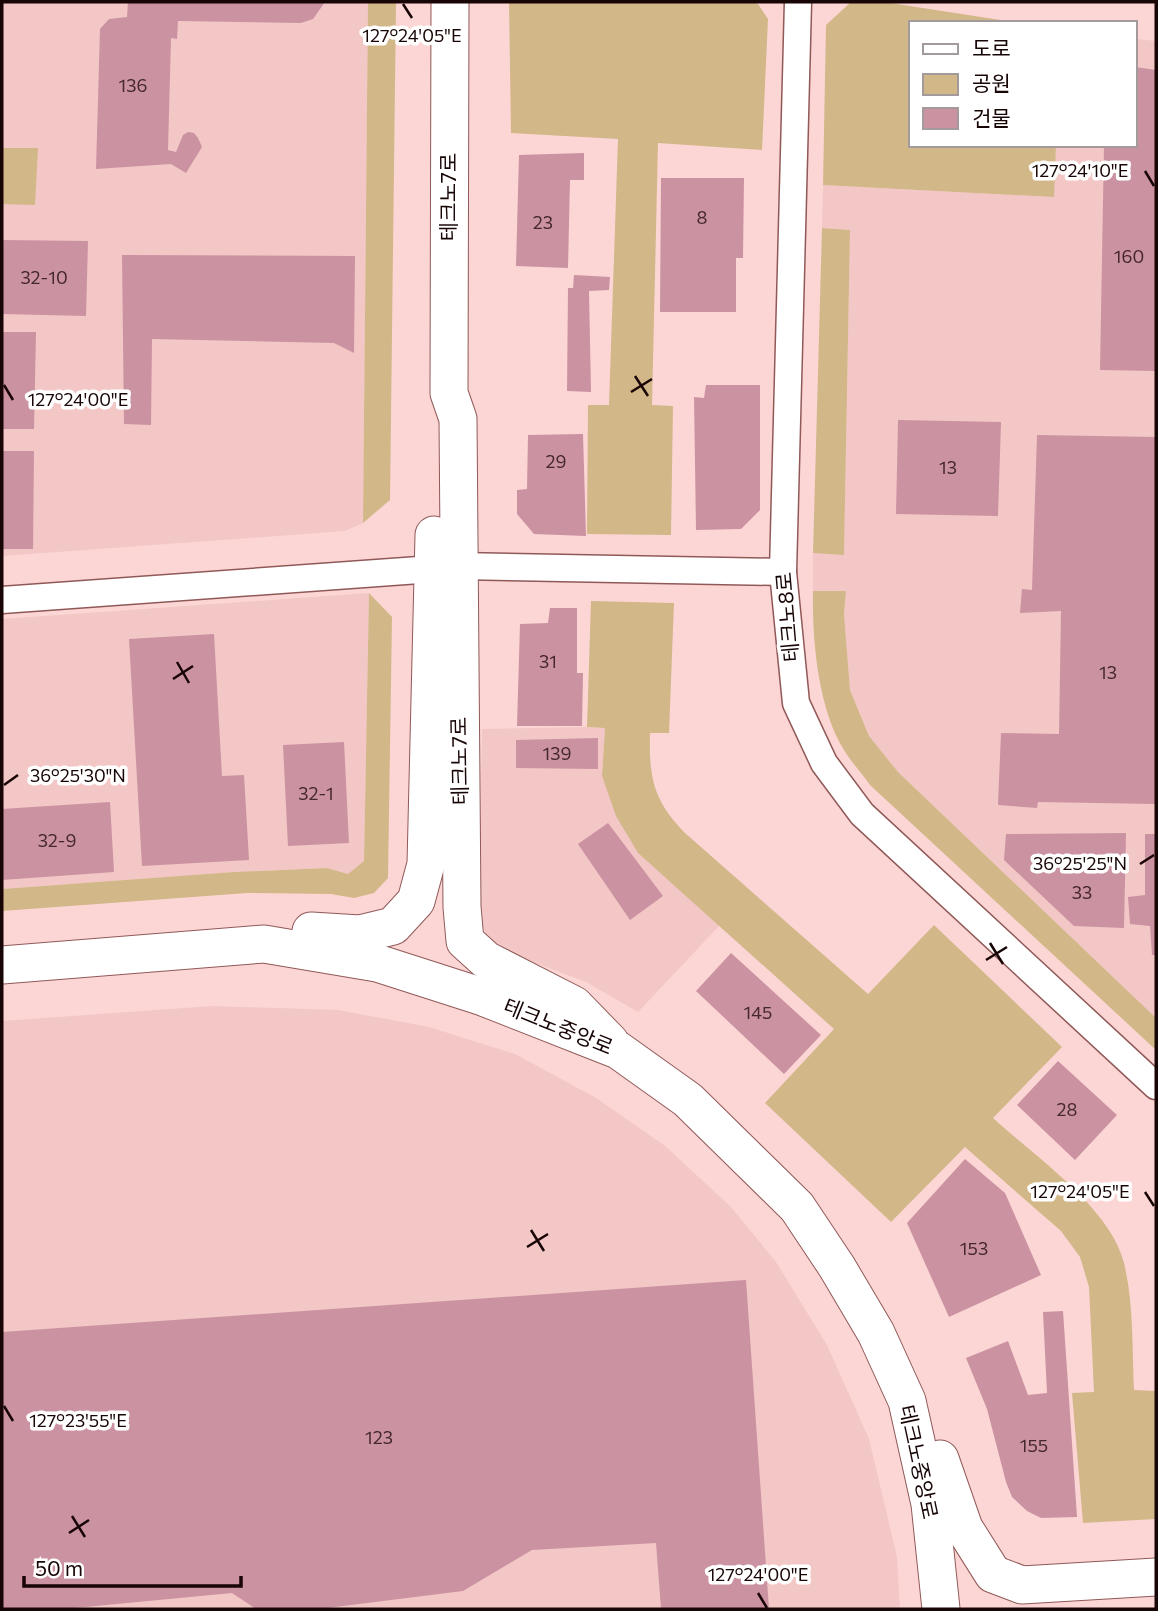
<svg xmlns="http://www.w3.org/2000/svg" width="1158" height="1611" font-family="Commissioner,'Noto Sans KR',sans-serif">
<rect width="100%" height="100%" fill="#fcd6d4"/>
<g fill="#f2c7c5">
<polygon points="2,2 368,2 363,523 345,531 2,556"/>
<polygon points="1135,39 1156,41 1156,1018 898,772 869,736 850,690 844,614 846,592 813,591 813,553 844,554 850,230 822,228 823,185 1053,197 1056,145 1135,145"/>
<polygon points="369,593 364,861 348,874 327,868 234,872 2,889 2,619"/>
<polygon points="587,727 605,728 602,776 638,853 720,925 638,1012 586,982 504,951 487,936 479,919 482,729"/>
<polygon points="212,1006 338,1010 429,1027 515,1054 596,1098 665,1146 731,1207 776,1262 827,1345 869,1439 897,1557 900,1609 2,1609 2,1021"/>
</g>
<g fill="#d2b788">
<polygon points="368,2 396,2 390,500 363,523"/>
<polygon points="509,2 753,2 758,4 768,19 762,150 658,143 652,405 673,406 671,535 587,534 588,405 609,405 618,139 511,133"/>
<polygon points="851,2 884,2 1019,23 911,23 911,145 1056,145 1054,197 823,185 826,25"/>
<polygon points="2,148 38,148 35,205 2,204"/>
<polygon points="822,228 850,230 844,555 813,553"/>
<path d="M813,591H846L844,614L850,690L869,736L898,772L1156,1018V1050L870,785C862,773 851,762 844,750C818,708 812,640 813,591Z"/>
<polygon points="369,593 392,617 388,878 374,893 354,898 331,894 247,893 2,911 2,889 234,872 327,868 348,874 364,861"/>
<path d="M591,601L674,603L669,733H650C649,778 653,800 685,833L868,994L934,925L1062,1047L993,1118C1034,1156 1110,1207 1124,1263C1134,1304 1132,1349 1134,1390L1156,1391V1519L1083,1523L1072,1393L1094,1392L1089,1287L1080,1257L1061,1231L965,1147L891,1222L765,1103L834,1029L638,853L616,816L602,776L605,728L587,727Z"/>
</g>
<g fill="#cb92a1">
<polygon points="128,2 325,2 313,19 301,23 178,21 177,39 171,38 168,150 176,152 183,135 188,132 194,133 198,138 202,147 186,173 171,164 96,169 100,29 109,19 127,17"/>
<polygon points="1135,67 1156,70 1156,371 1100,370 1104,145 1135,145"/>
<polygon points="584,153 584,180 570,180 568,268 516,266 519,155"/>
<polygon points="661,178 744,178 743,258 736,258 736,312 660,312"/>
<polygon points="2,240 88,241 86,316 2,314"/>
<polygon points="122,255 355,256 354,353 334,343 152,339 151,425 124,424"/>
<polygon points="574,275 610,277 609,290 589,291 591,392 567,391 568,288 573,288"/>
<polygon points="2,332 36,332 34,429 2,429"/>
<polygon points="706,385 760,385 760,510 741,529 696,530 694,397 704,398"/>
<polygon points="898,420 1001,422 998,516 896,514"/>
<polygon points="583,434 586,536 534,534 517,514 517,490 527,489 528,435"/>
<polygon points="1037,435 1156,437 1156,804 1038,802 1037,808 998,805 1001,733 1059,734 1061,611 1020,613 1022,589 1032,590"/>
<polygon points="2,451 34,451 33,549 2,549"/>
<polygon points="550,608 577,608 577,673 583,673 582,726 517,726 520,624 548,623"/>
<polygon points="214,634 222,776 244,775 249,860 142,866 129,639"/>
<polygon points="598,738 598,769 516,768 516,740"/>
<polygon points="344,742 349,843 288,846 283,745"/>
<polygon points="110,802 114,872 2,880 2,809"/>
<polygon points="608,823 663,896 630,920 578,844"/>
<polygon points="1126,833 1124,928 1074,926 1004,860 1006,834"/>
<polygon points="1145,834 1156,834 1156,955 1152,955 1150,926 1130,924 1128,897 1145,895"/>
<polygon points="731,953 821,1035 784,1074 696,991"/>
<polygon points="1058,1061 1117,1115 1075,1160 1017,1105"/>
<polygon points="965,1159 1005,1193 1041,1275 949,1317 907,1223"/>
<polygon points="746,1280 769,1609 661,1609 656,1543 532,1550 463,1591 319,1609 256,1609 232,1593 64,1609 2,1609 2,1332"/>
<polygon points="1063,1311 1077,1517 1041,1518 1027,1511 1012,1497 1006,1482 987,1409 966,1358 1008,1341 1028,1395 1047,1393 1043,1312"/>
</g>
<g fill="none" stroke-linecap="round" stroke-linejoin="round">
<g stroke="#905958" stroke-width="29">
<g id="minor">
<polyline points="798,2 783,572 796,703 824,763 862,814 1156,1086"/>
<polyline points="458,566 783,572"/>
<polyline points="2,600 433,569"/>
</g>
</g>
<g stroke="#905958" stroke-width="39">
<g id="secondary">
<polyline points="450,2 449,393 458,419 462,907 465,941 486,960 574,1005 610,1042"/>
<polyline points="311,931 360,934 393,926 416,901 426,864 434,535"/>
<polyline points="2,965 264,944 377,963 483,997 618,1050 688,1100 797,1207 837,1267 876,1333 907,1401 930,1504 941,1609"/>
<polyline points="940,1459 964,1528 993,1574 1022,1585 1156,1577"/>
</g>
</g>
<use href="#minor" stroke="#fff" stroke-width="26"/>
<use href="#secondary" stroke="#fff" stroke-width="37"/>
</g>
<path fill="none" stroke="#180505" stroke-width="2.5" d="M403,4L412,18M1145,171L1154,186M635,376L648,396M4,385L13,400M631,392L652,379M177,662L189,683M173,679L193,666M4,785L18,775M1140,864L1154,855M990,943L1003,964M986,960L1007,947M1145,1192L1154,1206M531,1230L544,1251M527,1247L548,1234M4,1406L13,1421M72,1516L85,1537M69,1533L89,1520M758,1593L767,1608"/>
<g text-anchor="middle" stroke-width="7" stroke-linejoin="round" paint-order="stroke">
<g font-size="18" fill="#45282c">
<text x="133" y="92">136</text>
<text x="702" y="224">8</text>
<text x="543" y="229">23</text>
<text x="1129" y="263">160</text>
<text x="44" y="284">32-10</text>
<text x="556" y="468">29</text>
<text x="948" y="474">13</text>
<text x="548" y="668">31</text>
<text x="1108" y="679">13</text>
<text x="557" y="760">139</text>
<text x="316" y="800">32-1</text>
<text x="57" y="847">32-9</text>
<text x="1082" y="899">33</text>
<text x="758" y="1019">145</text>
<text x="1067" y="1116">28</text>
<text x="974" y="1255">153</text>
<text x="379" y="1444">123</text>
<text x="1034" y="1452">155</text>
</g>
<g font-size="21" fill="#180505" stroke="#fff">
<text transform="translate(449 197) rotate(-90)" y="7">테크노7로</text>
<text transform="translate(788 617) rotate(-95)" y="7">테크노8로</text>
<text transform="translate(460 761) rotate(-91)" y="7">테크노7로</text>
<text transform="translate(558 1027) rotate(22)" y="7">테크노중앙로</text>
<text transform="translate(918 1462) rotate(78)" y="7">테크노중앙로</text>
</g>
</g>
<g font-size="18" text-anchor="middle" fill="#180505" stroke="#fff" stroke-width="7" stroke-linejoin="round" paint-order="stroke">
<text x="412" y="42">127°24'05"E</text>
<text x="1080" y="177">127°24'10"E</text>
<text x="78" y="406">127°24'00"E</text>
<text x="78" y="782">36°25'30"N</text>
<text x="1080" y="870">36°25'25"N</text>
<text x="1080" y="1198">127°24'05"E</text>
<text x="78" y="1427">127°23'55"E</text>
<text x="758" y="1581">127°24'00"E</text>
</g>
<rect width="1158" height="1611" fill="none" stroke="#180505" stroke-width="7"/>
<rect x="909" y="21" width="228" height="126" fill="#ffffff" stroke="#a39b9b" stroke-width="2"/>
<rect x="923" y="44" width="35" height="10" fill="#ffffff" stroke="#a39b9b" stroke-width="2"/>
<text x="972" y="56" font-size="21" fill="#180505">도로</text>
<rect x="923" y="74" width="35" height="21" fill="#d2b788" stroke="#a39b9b" stroke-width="2"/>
<text x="972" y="91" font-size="21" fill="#180505">공원</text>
<rect x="923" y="108" width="35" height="21" fill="#cb92a1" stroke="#a39b9b" stroke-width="2"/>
<text x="972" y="126" font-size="21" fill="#180505">건물</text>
<path d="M24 1576v10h217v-10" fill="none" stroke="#180505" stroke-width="3.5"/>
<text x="35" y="1576" font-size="21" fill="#180505" stroke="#ffffff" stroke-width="5" paint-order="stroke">50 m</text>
</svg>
